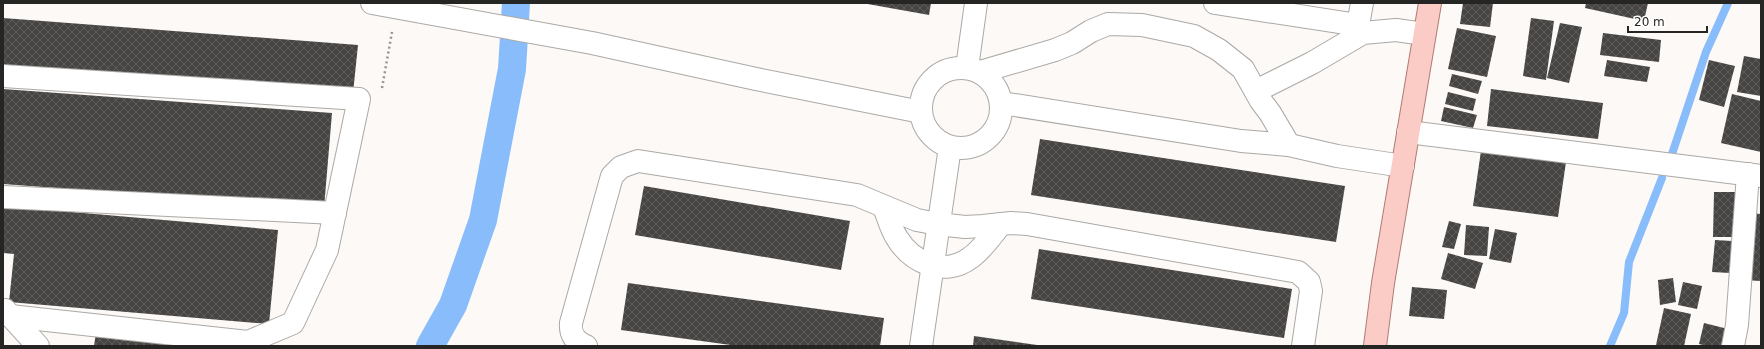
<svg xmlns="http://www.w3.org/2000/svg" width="1764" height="349" font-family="'DejaVu Sans',sans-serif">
<defs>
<pattern id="building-cross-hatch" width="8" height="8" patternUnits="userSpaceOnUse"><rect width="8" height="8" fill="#474543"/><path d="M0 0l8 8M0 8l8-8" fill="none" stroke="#5f5d5b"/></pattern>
</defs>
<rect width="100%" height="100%" fill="#fcf9f6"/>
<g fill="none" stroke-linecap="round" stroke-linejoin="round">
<g stroke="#89bcfb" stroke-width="8">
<polyline points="1672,154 1706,52 1728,3"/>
<polyline points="1610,346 1624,313 1629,262 1662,178"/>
</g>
<polyline stroke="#89bcfb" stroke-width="28" points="430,346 453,305 483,220 512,69 516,3"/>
</g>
<g fill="url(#building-cross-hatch)">
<polygon points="862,3 931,3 929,15"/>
<polygon points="1463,3 1493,3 1490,27 1460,24"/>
<polygon points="1586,3 1648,3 1644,21 1585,8"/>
<polygon points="3,18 358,45 353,93 3,65"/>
<polygon points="1531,18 1554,21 1546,80 1523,76"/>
<polygon points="1560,23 1582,27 1569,83 1547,78"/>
<polygon points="1457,28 1496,36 1487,77 1448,69"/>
<polygon points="1603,33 1661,40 1659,62 1600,55"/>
<polygon points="1744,56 1761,59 1761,96 1737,92"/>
<polygon points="1607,60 1650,67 1647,82 1604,76"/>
<polygon points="1709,60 1735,66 1724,107 1699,100"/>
<polygon points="1452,74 1482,81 1478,94 1449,86"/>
<polygon points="3,89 332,113 324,208 3,184"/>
<polygon points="1491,89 1603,103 1598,139 1487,126"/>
<polygon points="1448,92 1476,99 1473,111 1445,104"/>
<polygon points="1732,94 1761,101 1761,152 1721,143"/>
<polygon points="1444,107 1477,115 1473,128 1441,121"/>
<polygon points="1040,139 1345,186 1336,242 1031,195"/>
<polygon points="1481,151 1566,162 1558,217 1473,206"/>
<polygon points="644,186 850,221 841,270 635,235"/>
<polygon points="1714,192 1739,192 1738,237 1713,237"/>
<polygon points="3,206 278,230 269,324 9,302 14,254 3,253"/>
<polygon points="1750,213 1761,214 1761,281 1743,280"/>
<polygon points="1449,221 1461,224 1454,249 1442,247"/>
<polygon points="1466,225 1489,227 1487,256 1464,255"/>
<polygon points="1495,229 1517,233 1511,263 1489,259"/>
<polygon points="1715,240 1732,241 1730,273 1712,272"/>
<polygon points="1039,249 1292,289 1284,338 1031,299"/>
<polygon points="1448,253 1483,263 1475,289 1441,279"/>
<polygon points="1673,278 1676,302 1660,305 1658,280"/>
<polygon points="1683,282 1702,286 1697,309 1678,305"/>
<polygon points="628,283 884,318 880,346 738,346 621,330"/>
<polygon points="1412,287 1447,290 1444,319 1409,316"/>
<polygon points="1664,308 1691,314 1684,346 1656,345"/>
<polygon points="1704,323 1732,330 1729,346 1707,346 1699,344"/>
<polygon points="96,333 226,346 94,346"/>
<polygon points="974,336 1037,345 1037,346 973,346"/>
</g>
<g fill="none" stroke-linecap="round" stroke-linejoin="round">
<g stroke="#aba9a6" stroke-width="24">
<g id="minor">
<polyline points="372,3 592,43 756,79 921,112"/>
<polyline points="1215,3 1358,25 1362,3"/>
<circle cx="961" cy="108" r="40"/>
<polyline points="967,68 976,3"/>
<polyline points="980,72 1055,50 1072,43 1091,31 1108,24 1142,25 1194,36 1219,50 1243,69 1261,101 1270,113 1289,145"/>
<polyline points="3,76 359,99 327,250 293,323 248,342 10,316"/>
<polyline points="1256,91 1312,63 1363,33 1396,30 1424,34"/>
<polyline points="1002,103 1241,141 1289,145 1337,156 1403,166"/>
<polyline points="1408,132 1761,176"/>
<polyline points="3,197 335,213"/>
<path d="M884,207C888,217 891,229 897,238C912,263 945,277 970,258C982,250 992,235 1001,224"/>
<polyline points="5,310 38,346"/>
<path d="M586,346C575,342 570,334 571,323L612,176L621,167L638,161L857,195L917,220L938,224L965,227L983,226L1011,223L1027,224L1298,272L1309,282L1311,291L1303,346"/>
<polyline points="921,346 950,147"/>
<polyline points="1733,346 1737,325 1748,174"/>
</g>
</g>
<g stroke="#af7b73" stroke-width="24">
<polyline id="major" points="1375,346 1383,283 1430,3"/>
</g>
<polyline stroke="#969492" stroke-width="2.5" stroke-dasharray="2 3" stroke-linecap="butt" points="382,88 392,32"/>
<use href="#minor" stroke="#fff" stroke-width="22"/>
<use href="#major" stroke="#fbcbc5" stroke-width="22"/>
</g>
<rect width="1764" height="349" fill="none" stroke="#252523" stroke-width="8"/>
<path d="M1628 26v6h79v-6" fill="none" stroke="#252523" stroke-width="2"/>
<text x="1634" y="26" font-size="12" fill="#252523" stroke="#ffffff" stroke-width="3" paint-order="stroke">20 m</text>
</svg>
